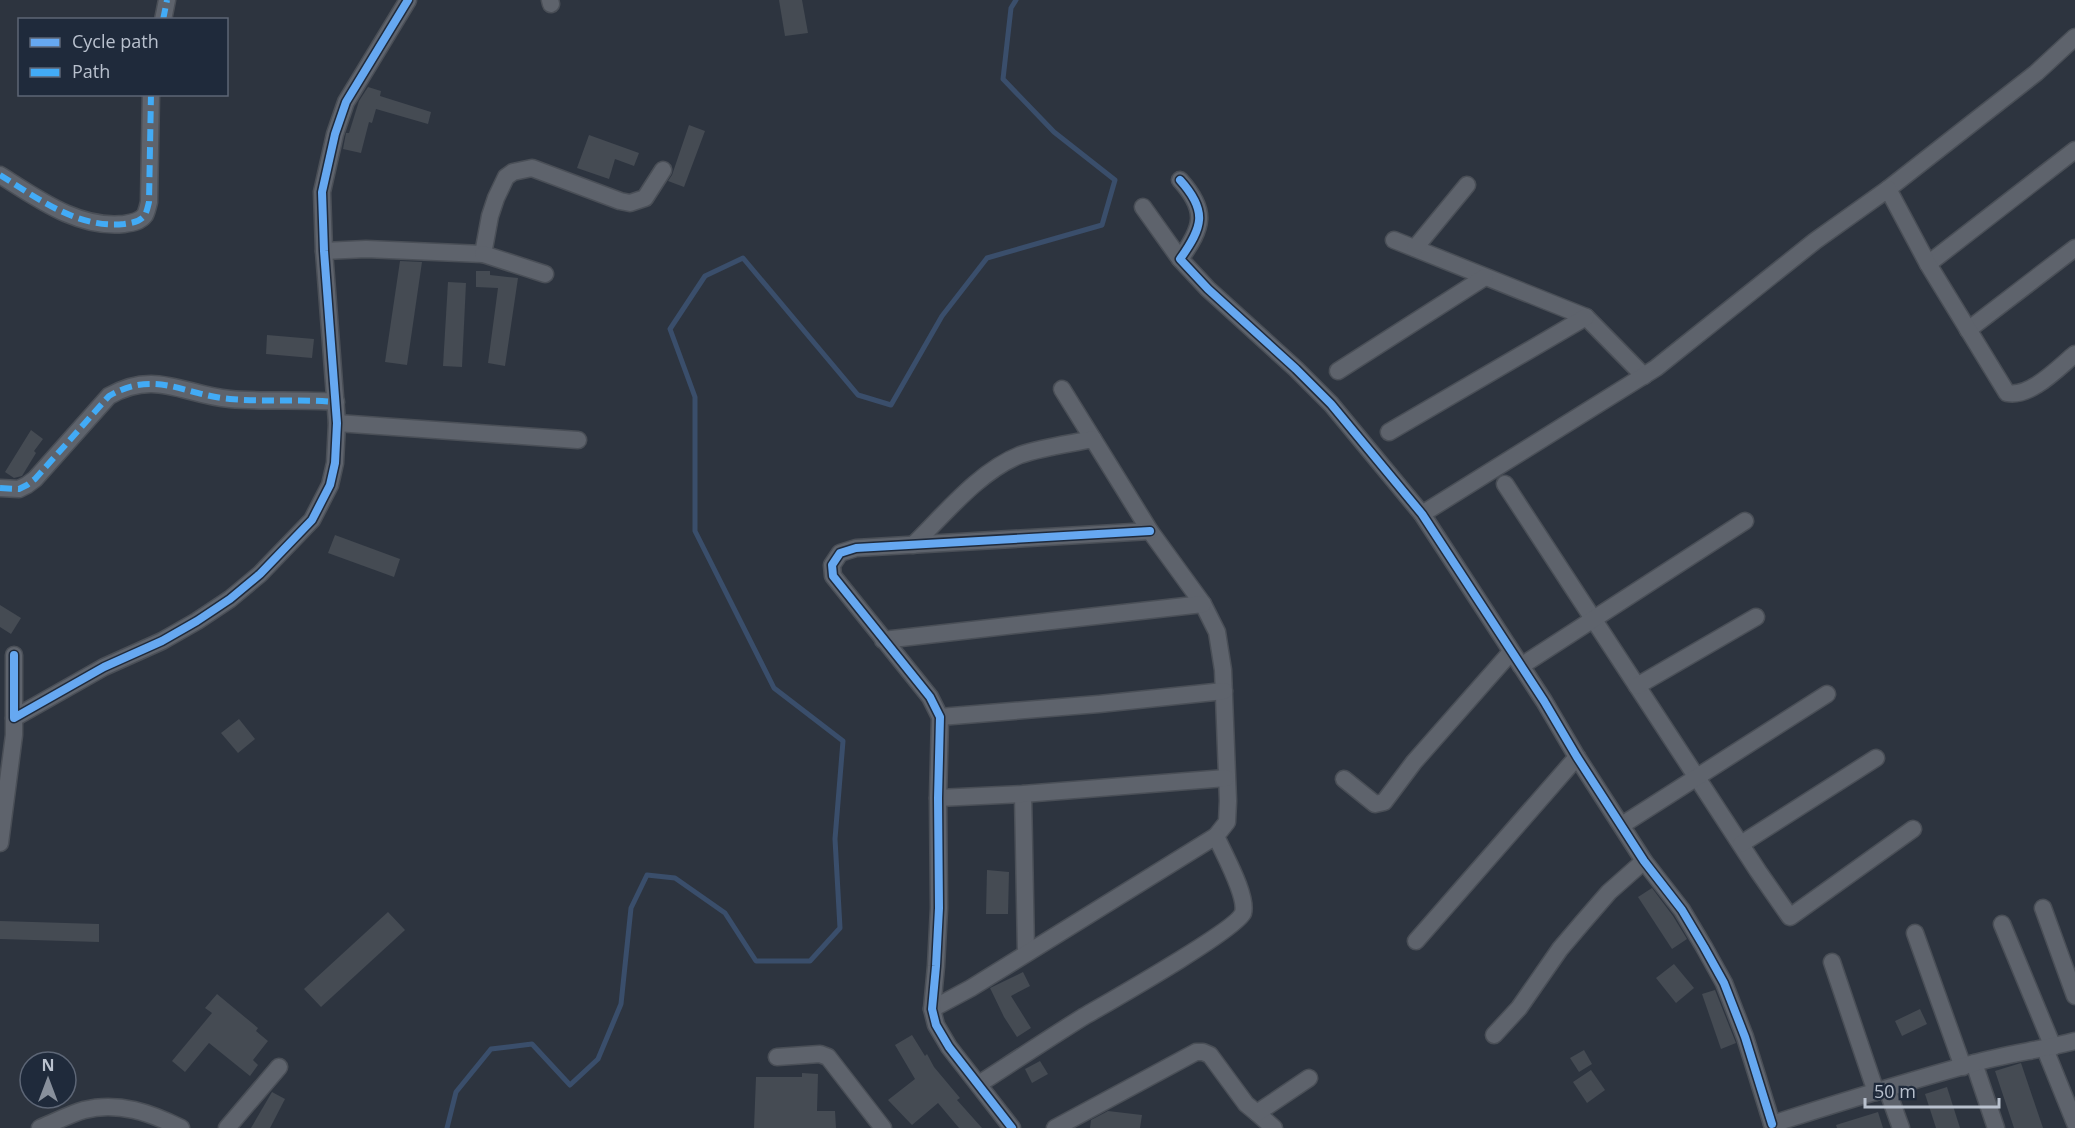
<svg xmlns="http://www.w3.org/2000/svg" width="2075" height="1128" font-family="'Open Sans',sans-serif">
<rect width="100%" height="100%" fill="#2d343f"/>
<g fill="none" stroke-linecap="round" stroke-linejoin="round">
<polyline stroke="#3a4e6b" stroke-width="5" points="447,1128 456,1092 491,1049 532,1044 570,1085 598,1059 621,1004 631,908 647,875 675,878 725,913 756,961 810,961 840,928 835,839 843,741 774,688 695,531 695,397 670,329 705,276 743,258 858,395 891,405 942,316 987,258 1102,225 1115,180 1054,132 1003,79 1011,8 1016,0"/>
</g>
<g fill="#454b53">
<polygon points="779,0 802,0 808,33 785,36"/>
<polygon points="368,87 381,91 380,96 431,112 428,124 376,109 372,123 369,122 361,153 343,149 346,133 349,133 359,101"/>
<polygon points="689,125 705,131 684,187 668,181 672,175"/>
<polygon points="589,135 639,153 634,166 615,159 609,179 577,168"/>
<polygon points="400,261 422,262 407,365 385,362"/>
<polygon points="476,271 490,271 490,275 518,278 505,366 488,363 498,288 476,287"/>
<polygon points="448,282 466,283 462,367 443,366"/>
<polygon points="267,335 314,339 312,358 266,354"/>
<polygon points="31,430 43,439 34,451 36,453 22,476 14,478 5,472"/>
<polygon points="335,535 400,559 394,577 328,553"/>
<polygon points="0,605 21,618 11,634 0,627"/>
<polygon points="239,719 255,739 238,753 221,733"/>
<polygon points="987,870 1009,872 1008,914 986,914"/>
<polygon points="1652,888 1673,916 1687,939 1672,949 1638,897"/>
<polygon points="388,912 405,930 321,1007 304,989"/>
<polygon points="0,921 99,924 99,942 0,939"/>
<polygon points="1674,964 1694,988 1676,1003 1656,978"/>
<polygon points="1023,972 1030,986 1011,996 1031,1028 1017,1037 1004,1017 990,988"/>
<polygon points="1715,990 1736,1043 1721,1049 1702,994"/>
<polygon points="217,994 258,1028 256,1031 268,1041 253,1060 258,1065 250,1076 209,1043 185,1072 172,1061 212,1013 205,1008"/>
<polygon points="1920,1009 1927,1024 1902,1036 1895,1021"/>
<polygon points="912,1035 925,1056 927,1054 934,1067 960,1098 957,1100 982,1128 959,1128 938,1103 912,1125 888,1100 915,1079 895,1045"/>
<polygon points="1584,1050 1592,1064 1579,1072 1570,1058"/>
<polygon points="1040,1061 1048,1074 1032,1083 1025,1069"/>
<polygon points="2021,1063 2043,1128 2014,1128 1995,1071"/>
<polygon points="1591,1070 1605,1090 1587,1103 1573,1082"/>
<polygon points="802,1073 818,1074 817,1111 835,1111 836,1128 754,1128 756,1077 802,1077"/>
<polygon points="1947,1087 1960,1128 1936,1128 1925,1094"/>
<polygon points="272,1092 285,1099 270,1128 251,1128"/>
<polygon points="1108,1111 1142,1115 1140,1128 1090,1128 1091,1120"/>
<polygon points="1878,1112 1883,1128 1837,1128 1836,1125"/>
</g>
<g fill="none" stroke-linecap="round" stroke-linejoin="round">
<g stroke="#4a4f57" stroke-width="19">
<g id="minor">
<polyline points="550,0 551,4"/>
<polyline points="163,20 167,0"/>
<path d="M0,175C37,198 78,229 124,224C131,223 140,222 145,215C147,211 148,206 149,202L151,94"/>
<path d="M1180,180C1208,211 1203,227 1180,259L1208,289L1296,369L1331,404L1422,514L1544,701L1577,757L1644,861L1682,910L1704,947L1724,983L1745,1037L1772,1124"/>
<polyline points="1888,189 2036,73 2075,37"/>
<polyline points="1143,207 1180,259"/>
<polyline points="1394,240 1586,317 1644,376"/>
<polyline points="1415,248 1467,185"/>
<polyline points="324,251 366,249 483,254 490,216 496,198 506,177 513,172 532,168 620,201 630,203 645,198 663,170"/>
<polyline points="483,254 545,274"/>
<polyline points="1928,264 2075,150"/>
<polyline points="1968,330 2075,248"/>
<polyline points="1338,371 1485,277"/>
<polyline points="1062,389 1093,439"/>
<polyline points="337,423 578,440"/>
<polyline points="1389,432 1586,317"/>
<polyline points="1505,484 1758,871 1790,917 1913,829"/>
<path d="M0,488L19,489L27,485L35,479L109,396C155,369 184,395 230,399C265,402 301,399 336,402"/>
<path d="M1422,514L1656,368L1815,241L1888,189L1928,264L2007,393C2030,398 2058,368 2075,354"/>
<path d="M913,545C944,515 979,471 1020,455C1043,447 1069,444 1093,439L1150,531L1203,604L1217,632L1223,670L1228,801L1227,822L1216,836"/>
<polyline points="883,640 1203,604"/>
<polyline points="14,655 14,718 104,667 162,641 197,621 230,599 260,574 312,520 330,485 335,463 337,423 324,251 322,192 335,134 346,102 408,0"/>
<polyline points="1521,666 1745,521"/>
<polyline points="1637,686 1756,617"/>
<polyline points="940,717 1099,704 1224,691"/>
<polyline points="1344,779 1375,804 1384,802 1414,762 1511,652"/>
<polyline points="1023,794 1026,952"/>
<polyline points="938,798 1023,794 1226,778"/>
<polyline points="1622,825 1827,694"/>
<polyline points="0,843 14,735 14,718"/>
<polyline points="1741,844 1876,758"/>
<polyline points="2043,908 2075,996"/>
<polyline points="2002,924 2053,1047"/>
<polyline points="1915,933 1963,1067"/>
<polyline points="1416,941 1577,757"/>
<polyline points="1832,962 1876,1092"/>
<path d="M932,1009L971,988L1216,836C1223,853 1248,896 1243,913C1236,930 1107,1003 1083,1017C1048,1039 1013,1062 979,1084"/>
<polyline points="1494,1035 1519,1008 1560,949 1583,922 1609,892 1644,861"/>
<polyline points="2045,1049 2075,1123"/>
<polyline points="777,1057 820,1054 828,1057 883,1128"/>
<polyline points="1974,1063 1996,1128"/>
<polyline points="1887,1089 1901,1128"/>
<polyline points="1257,1113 1274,1128"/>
<path d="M40,1128C55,1122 70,1114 84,1110C118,1101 151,1113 181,1128"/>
<polyline points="227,1128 279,1067"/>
<polyline points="1012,1128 949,1047 936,1025 932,1009 936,966 939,908 938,798 940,717 930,697 833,576 832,565 840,553 856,548 1150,531"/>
<polyline points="1055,1128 1196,1052 1203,1052 1210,1055 1246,1104 1257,1113 1309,1078"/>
<path d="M1774,1128L1772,1124C1838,1103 1905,1082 1971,1064C2005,1054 2041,1050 2075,1041"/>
</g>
</g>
<use href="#minor" stroke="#5e636c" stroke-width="16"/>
<g stroke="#42abf6" stroke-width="6" stroke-dasharray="12 6" stroke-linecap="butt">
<polyline points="163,20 167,0"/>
<path d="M0,175C37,198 78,229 124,224C131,223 140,222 145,215C147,211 148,206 149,202L151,94"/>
<path d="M0,488L19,489L27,485L35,479L109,396C155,369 184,395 230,399C265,402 301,399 336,402"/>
</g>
<g stroke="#1f2a3b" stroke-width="11">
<g id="cycleway">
<path d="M1180,180C1208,211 1203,227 1180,259L1208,289L1296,369L1331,404L1422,514L1544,701L1577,757L1644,861L1682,910L1704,947L1724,983L1745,1037L1772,1124"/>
<polyline points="14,655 14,718 104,667 162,641 197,621 230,599 260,574 312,520 330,485 335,463 337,423 324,251 322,192 335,134 346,102 408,0"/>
<polyline points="1012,1128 949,1047 936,1025 932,1009 936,966 939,908 938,798 940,717 930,697 833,576 832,565 840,553 856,548 1150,531"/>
</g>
</g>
<use href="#cycleway" stroke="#66a8f1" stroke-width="8"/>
</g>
<rect x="18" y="18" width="210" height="78" fill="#1f2a3b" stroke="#5d6676" stroke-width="1.5"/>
<rect x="30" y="38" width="30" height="9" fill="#66a8f1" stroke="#5d6676" stroke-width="1.5"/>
<text x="72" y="48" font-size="18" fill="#b9c1ce">Cycle path</text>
<rect x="30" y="68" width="30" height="9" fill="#42abf6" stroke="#5d6676" stroke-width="1.5"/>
<text x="72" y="78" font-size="18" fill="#b9c1ce">Path</text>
<g transform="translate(48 1080)"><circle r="28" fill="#1f2a3b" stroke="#5d6676" stroke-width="1.5"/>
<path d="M0-4.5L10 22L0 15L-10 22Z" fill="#88909c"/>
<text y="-9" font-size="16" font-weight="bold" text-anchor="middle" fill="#b9c1ce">N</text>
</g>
<path d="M1865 1098v9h134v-9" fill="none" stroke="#b9c1ce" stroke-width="3"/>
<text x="1874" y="1098" font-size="18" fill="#b9c1ce" stroke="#1f2a3b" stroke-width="4.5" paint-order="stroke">50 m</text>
</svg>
